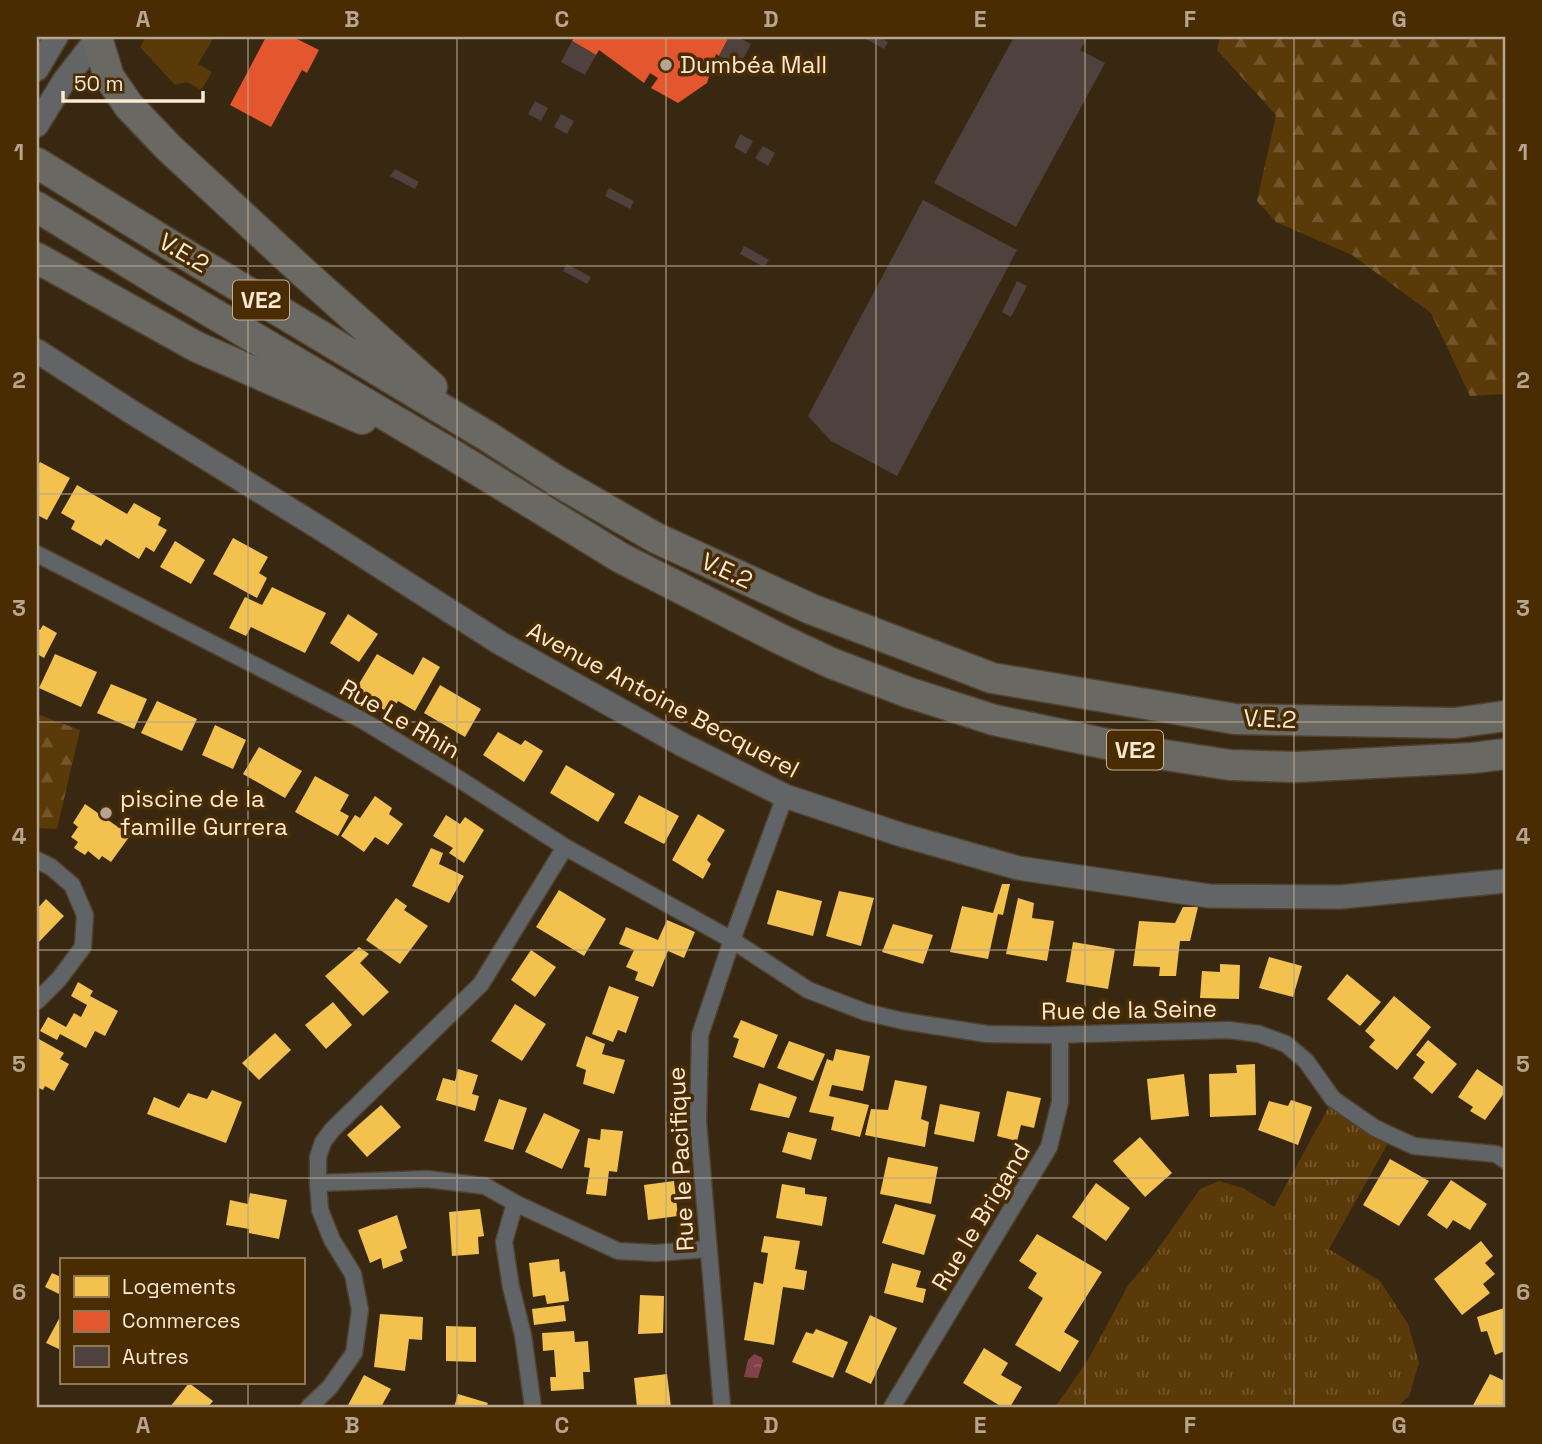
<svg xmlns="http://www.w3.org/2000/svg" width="1542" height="1444" font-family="'Space Grotesk',sans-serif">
<defs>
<pattern id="grass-tufts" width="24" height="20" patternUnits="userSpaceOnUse" patternTransform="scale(1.75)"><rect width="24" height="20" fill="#5b3a09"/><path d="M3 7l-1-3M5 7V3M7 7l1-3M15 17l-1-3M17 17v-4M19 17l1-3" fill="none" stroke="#73562c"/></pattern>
<pattern id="forest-firs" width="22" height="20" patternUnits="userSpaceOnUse" patternTransform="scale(1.75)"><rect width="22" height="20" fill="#5b3a09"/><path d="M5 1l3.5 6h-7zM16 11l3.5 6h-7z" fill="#73562c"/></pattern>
<pattern id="water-ripples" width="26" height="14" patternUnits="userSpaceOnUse" patternTransform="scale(1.75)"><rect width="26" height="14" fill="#83424a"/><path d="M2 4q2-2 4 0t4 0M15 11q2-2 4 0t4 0" fill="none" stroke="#955d63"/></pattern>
</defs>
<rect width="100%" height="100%" fill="#392811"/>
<polygon fill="url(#grass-tufts)" points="1333,1099 1392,1136 1329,1249 1380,1281 1408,1324 1419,1363 1409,1396 1397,1407 1055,1407 1088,1360 1129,1284 1150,1260 1200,1189 1219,1181 1243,1188 1274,1207"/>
<g fill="url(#forest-firs)">
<polygon points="1220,37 1505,37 1505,394 1470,396 1431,313 1352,255 1276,222 1257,201 1276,115 1217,50"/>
<polygon points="37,714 80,730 57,829 37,828"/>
</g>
<polygon fill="#5b3a09" points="146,37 214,37 198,64 212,72 201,90 187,82 175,85 140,47"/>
<polygon fill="url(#water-ripples)" points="754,1354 761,1357 763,1360 758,1378 744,1377 748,1360"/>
<g fill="#f2c14e">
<polygon points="40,462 70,478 47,520 37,515 37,467"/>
<polygon points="77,485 127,514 134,503 161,518 158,525 167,530 154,552 146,547 139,559 106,539 101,546 71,529 75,521 61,513"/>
<polygon points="233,538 268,557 259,573 267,578 257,598 213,574"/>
<polygon points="175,541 205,560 191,584 160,567"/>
<polygon points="272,587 326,613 305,653 251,627 246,636 229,628 245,597 262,605"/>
<polygon points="348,614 378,634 359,662 330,643"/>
<polygon points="43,625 57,633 44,658 37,654 37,628 40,630"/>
<polygon points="55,654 97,672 81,707 39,688"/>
<polygon points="377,654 413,675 423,657 440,667 415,711 398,701 391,714 354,692"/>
<polygon points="111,684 147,699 134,729 97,713"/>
<polygon points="440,685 481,709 465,737 424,713"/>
<polygon points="157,701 197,719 182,751 141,733"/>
<polygon points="215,725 246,740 233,769 202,755"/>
<polygon points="498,732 521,745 525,740 543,751 524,782 483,755"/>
<polygon points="259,747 302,771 285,798 243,774"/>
<polygon points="566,765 615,794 598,822 550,793"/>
<polygon points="315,776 349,795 340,811 349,816 338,836 295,812"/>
<polygon points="639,795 679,816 664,844 624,823"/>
<polygon points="375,796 392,808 389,814 403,824 388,845 375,837 364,852 341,836 355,815 360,818"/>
<polygon points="85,804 118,827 120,824 132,833 111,862 102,856 99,860 88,851 85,855 74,848 78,842 71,837 78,827 73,823"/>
<polygon points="698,814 725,830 707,860 711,864 703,879 672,860"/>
<polygon points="446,815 460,824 465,817 484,830 464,863 449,853 453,848 433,836"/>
<polygon points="431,848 443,853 439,864 464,876 449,903 412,886"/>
<polygon points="1002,884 1010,884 1003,915 998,914 988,959 950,952 962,906 993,913"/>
<polygon points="559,890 606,919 584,956 536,927"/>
<polygon points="777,890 822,901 813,936 767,924"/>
<polygon points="839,891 874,898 861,946 826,936"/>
<polygon points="396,898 407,906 404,910 428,926 400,964 366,940"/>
<polygon points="1018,898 1034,903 1032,918 1054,921 1047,961 1006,954"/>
<polygon points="46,899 64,916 38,943 37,942 37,909"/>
<polygon points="1183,907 1198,907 1190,941 1180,941 1176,976 1159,976 1160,967 1133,966 1139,921 1175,923"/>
<polygon points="667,920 695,932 684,958 668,951 653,987 635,980 638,972 626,967 634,950 619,944 626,927 658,940"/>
<polygon points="893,924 933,935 923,964 882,952"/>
<polygon points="1073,942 1115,949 1108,989 1066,982"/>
<polygon points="359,947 369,954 360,963 389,992 363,1016 325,976"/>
<polygon points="531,950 556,967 535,997 511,980"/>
<polygon points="1269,957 1302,966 1293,997 1259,988"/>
<polygon points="1220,964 1240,965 1239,999 1200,998 1202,971 1220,972"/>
<polygon points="1347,974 1381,1002 1360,1026 1327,999"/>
<polygon points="78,982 93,991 90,996 118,1011 105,1036 95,1031 86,1048 60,1034 57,1040 40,1031 48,1017 66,1027 74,1013 81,1017 87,1005 71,996"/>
<polygon points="609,986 639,997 626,1033 618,1030 613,1042 592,1034"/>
<polygon points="1394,996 1431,1027 1397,1070 1369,1047 1375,1040 1365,1031"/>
<polygon points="333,1002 352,1025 326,1049 305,1025"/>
<polygon points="515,1004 546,1024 522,1061 491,1041"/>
<polygon points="741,1020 778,1035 764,1068 733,1057 739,1039 733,1037"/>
<polygon points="275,1033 291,1050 259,1080 242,1063"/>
<polygon points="586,1036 605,1044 602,1054 625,1060 614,1094 583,1084 586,1070 576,1066"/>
<polygon points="37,1038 64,1053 60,1059 69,1064 54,1091 45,1086 43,1090 37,1087"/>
<polygon points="1428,1040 1457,1064 1432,1094 1413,1078 1425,1062 1416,1055"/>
<polygon points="789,1041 825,1054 813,1081 777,1068"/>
<polygon points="836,1049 870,1056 863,1091 832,1085 829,1096 869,1105 860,1137 831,1130 834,1117 809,1112 827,1059 833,1061"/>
<polygon points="1255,1064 1256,1115 1210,1117 1209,1074 1237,1073 1236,1065"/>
<polygon points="458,1069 478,1075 472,1094 479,1096 475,1111 436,1100 443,1078 455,1081"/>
<polygon points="1477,1069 1505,1088 1505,1092 1485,1120 1470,1111 1473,1107 1458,1097"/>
<polygon points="1184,1074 1189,1116 1151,1120 1147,1079"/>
<polygon points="895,1080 927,1086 921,1119 929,1122 925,1147 865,1135 871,1109 888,1110"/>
<polygon points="759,1083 797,1097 789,1118 750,1110"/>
<polygon points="212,1090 242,1102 226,1143 147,1114 154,1097 179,1108 188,1093 207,1099"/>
<polygon points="1007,1091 1041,1098 1034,1128 1021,1125 1017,1141 997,1136"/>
<polygon points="499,1099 527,1108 513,1150 484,1141"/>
<polygon points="1291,1100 1312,1107 1298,1145 1258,1130 1269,1101 1288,1106"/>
<polygon points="940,1104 980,1112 974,1142 934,1134"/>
<polygon points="381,1105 401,1127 367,1157 347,1135"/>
<polygon points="544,1113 580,1130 562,1169 525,1152"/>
<polygon points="601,1129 623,1131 617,1172 609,1171 606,1196 586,1194 590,1168 584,1167 588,1138 600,1140"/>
<polygon points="788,1132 817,1139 811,1160 782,1152"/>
<polygon points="1140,1137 1172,1173 1145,1197 1113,1161"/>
<polygon points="888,1157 938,1167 931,1204 880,1194"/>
<polygon points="1390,1159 1429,1181 1399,1226 1363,1205"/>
<polygon points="1451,1180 1487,1204 1470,1230 1453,1220 1447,1229 1427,1215"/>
<polygon points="674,1181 678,1216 648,1220 644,1185"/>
<polygon points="1096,1183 1130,1208 1106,1241 1072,1217"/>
<polygon points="782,1184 805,1188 805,1194 827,1197 822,1226 776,1218"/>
<polygon points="250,1193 287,1200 279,1239 249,1233 249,1229 226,1225 230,1200 248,1204"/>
<polygon points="895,1204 936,1215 924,1255 882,1243"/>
<polygon points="480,1209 484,1236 478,1237 479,1254 452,1256 449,1212"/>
<polygon points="397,1215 407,1248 400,1251 403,1261 383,1269 381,1258 370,1263 358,1230"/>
<polygon points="1037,1234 1102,1272 1064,1332 1079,1341 1060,1372 1015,1345 1043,1298 1028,1288 1037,1273 1019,1261"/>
<polygon points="764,1236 800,1241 795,1269 807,1271 804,1290 783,1287 774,1345 744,1340 754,1282 763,1284 768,1253 761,1252"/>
<polygon points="1481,1241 1493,1256 1485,1263 1495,1274 1483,1284 1490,1293 1462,1315 1434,1279"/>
<polygon points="559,1259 560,1272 565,1271 569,1301 547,1304 545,1295 533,1297 529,1263"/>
<polygon points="892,1263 921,1271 916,1287 926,1289 923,1303 884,1293"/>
<polygon points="52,1273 61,1277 61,1295 45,1287"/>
<polygon points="640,1295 664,1296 663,1333 638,1334"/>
<polygon points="564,1305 566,1321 534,1325 532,1309"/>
<polygon points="1504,1308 1505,1351 1495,1355 1487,1331 1481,1332 1477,1317"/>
<polygon points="380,1314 423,1317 422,1340 409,1339 405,1371 374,1367"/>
<polygon points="61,1315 61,1350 46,1343"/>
<polygon points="870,1315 897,1328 871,1384 845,1372"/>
<polygon points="446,1326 476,1327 476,1362 446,1361"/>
<polygon points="816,1329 848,1342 833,1378 792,1362 806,1332 813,1334"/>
<polygon points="574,1331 575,1342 588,1341 590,1372 583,1372 584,1389 551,1391 550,1377 556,1377 554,1350 543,1351 542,1333"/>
<polygon points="984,1348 1008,1363 1001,1375 1022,1387 1010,1407 1002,1407 963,1383"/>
<polygon points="667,1374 671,1407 637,1407 634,1378"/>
<polygon points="1490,1374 1505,1381 1505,1407 1472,1407"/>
<polygon points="364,1375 391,1389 381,1407 347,1407"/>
<polygon points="189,1383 213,1401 208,1407 170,1407"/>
<polygon points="458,1394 488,1403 486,1407 454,1407"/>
</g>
<g fill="#e4572e">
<polygon points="266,37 293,37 319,50 307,73 302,70 271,127 230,105"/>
<polygon points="575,37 729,37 719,56 716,54 707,83 678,103 651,88 658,78 650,73 644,83 599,50 596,55 572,41"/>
</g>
<g fill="#4e413e">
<polygon points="729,37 738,37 751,44 739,67 719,56"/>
<polygon points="862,37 879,37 888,42 884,49"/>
<polygon points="1014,37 1088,37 1080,50 1105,63 1016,227 934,183"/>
<polygon points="572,41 596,55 585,75 561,62"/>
<polygon points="535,101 548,108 541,121 528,114"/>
<polygon points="561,114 574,121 567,134 554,127"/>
<polygon points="740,134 753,141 746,154 734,147"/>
<polygon points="763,146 775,153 768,166 755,158"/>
<polygon points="395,169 419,182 415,189 390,176"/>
<polygon points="609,188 634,201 630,209 605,196"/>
<polygon points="923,200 1017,250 897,476 831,441 808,416"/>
<polygon points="744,246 769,260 764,267 740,254"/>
<polygon points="567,264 591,277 587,284 563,271"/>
<polygon points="1017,281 1027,286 1011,317 1002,312"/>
</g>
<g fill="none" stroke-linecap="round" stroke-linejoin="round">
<g stroke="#514230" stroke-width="19">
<g id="street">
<polyline points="37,554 362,720 459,779 565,847 732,940 808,990 865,1012 903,1021 987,1034 1047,1035 1229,1030 1259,1034 1286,1044 1306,1061 1333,1099 1375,1128 1392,1136 1414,1146 1496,1154 1505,1160"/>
<polyline points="37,860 51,867 72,885 85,915 83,947 59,979 37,1001"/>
<polyline points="318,1183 427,1179 485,1186 515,1203 618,1251 656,1253 707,1249"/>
<polyline points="515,1203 504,1242 511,1287 523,1335 533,1407"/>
<polyline points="309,1407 330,1387 354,1353 360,1310 353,1274 332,1240 320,1210 318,1183 318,1157 323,1142 332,1130 481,984 565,847"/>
<polyline points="722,1407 698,1121 700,1035 732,940 785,796"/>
<polyline points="892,1407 1049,1147 1060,1102 1060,1035"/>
</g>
</g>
<g stroke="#514230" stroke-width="26">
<g id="secondary">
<polyline points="37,69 56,37"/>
<polyline points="37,125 64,81 98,37"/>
<polyline points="37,351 130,411 323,530 500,643 681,744 785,796 902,835 1018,868 1209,896 1340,897 1505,881"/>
</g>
</g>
<g stroke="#514230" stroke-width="33">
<g id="highway">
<polyline points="97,38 109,77 129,106 169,148 304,273 432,387"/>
<polyline points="37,163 188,256 487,436 557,481 656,538 811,609 992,678 1235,719 1455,723 1505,716"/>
<polyline points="37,207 165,285 453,455 621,558 780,639 831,663 907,692 994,720 1139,751 1230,765 1296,767 1472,758 1505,754"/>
<polyline points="37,258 197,347 362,419"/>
</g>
</g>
<use href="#street" stroke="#606467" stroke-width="16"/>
<use href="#secondary" stroke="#626465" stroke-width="23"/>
<use href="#highway" stroke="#696863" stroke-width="30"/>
</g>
<path fill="none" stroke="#b8a590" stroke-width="2" stroke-opacity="0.55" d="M248,37V1260M457,37V1407M666,37V1407M876,37V1407M1085,37V1407M1294,37V1407M37,266H1505M37,494H1505M37,722H1505M37,950H1505M37,1178H1505M248,1383V1407"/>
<g fill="#b8a590" stroke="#492c01" stroke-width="2.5">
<circle cx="666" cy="65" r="7"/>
<circle cx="106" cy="813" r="7"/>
</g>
<g text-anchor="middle" stroke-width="7" stroke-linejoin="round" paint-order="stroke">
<g fill="#492c01" stroke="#c6b095" stroke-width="2">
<rect x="233" y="280.5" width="56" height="39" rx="5"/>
<rect x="1107" y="730.5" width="56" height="39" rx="5"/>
</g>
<g font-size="23" font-weight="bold" fill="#fce9d4">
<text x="261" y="308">VE2</text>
<text x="1135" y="758">VE2</text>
</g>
<g font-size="24" fill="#fce9d4" stroke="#492c01" text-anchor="start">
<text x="680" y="73">Dumbéa Mall</text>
<text x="120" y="807">piscine de la<tspan x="120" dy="28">famille Gurrera</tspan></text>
</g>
<g font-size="24" fill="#fce9d4" stroke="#492c01">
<text transform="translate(184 253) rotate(31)" y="8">V.E.2</text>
<text transform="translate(727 571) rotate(25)" y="8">V.E.2</text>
<text transform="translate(663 700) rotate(28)" y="8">Avenue Antoine Becquerel</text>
<text transform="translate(400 719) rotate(30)" y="8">Rue Le Rhin</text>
<text transform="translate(1270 719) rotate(2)" y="8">V.E.2</text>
<text transform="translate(1129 1010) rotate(-1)" y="8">Rue de la Seine</text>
<text transform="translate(681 1159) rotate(-93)" y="8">Rue le Pacifique</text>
<text transform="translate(981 1217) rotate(-59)" y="8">Rue le Brigand</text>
</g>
</g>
<rect width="1542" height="1444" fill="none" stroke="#492c01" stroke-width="77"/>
<rect x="60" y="1258" width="245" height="126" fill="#492c01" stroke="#917855" stroke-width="2"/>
<rect x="74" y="1276" width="35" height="21" fill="#f2c14e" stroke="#917855" stroke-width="2"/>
<text x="122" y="1294" font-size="21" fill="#fce9d4">Logements</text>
<rect x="74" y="1311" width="35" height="21" fill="#e4572e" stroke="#917855" stroke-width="2"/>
<text x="122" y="1328" font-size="21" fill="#fce9d4">Commerces</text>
<rect x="74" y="1346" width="35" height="21" fill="#4e413e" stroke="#917855" stroke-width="2"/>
<text x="122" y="1364" font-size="21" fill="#fce9d4">Autres</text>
<path d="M63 91v10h140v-10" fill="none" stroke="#fce9d4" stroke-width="3.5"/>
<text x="74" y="91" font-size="21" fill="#fce9d4" stroke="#492c01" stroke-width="5" paint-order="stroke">50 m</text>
<rect x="38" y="38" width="1466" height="1368" fill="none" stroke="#b8a590" stroke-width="2.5"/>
<g font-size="23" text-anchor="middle" font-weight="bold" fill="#b8a590">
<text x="143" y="27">A</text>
<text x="352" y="27">B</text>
<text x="562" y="27">C</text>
<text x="771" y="27">D</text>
<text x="980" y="27">E</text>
<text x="1190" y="27">F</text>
<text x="1399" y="27">G</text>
<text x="19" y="160">1</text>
<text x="1523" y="160">1</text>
<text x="19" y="388">2</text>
<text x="1523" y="388">2</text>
<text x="19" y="616">3</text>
<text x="1523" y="616">3</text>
<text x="19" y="844">4</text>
<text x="1523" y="844">4</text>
<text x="19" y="1072">5</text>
<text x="1523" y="1072">5</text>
<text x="19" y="1300">6</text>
<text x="1523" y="1300">6</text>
<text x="143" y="1433">A</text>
<text x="352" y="1433">B</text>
<text x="562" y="1433">C</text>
<text x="771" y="1433">D</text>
<text x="980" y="1433">E</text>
<text x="1190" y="1433">F</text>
<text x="1399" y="1433">G</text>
</g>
</svg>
